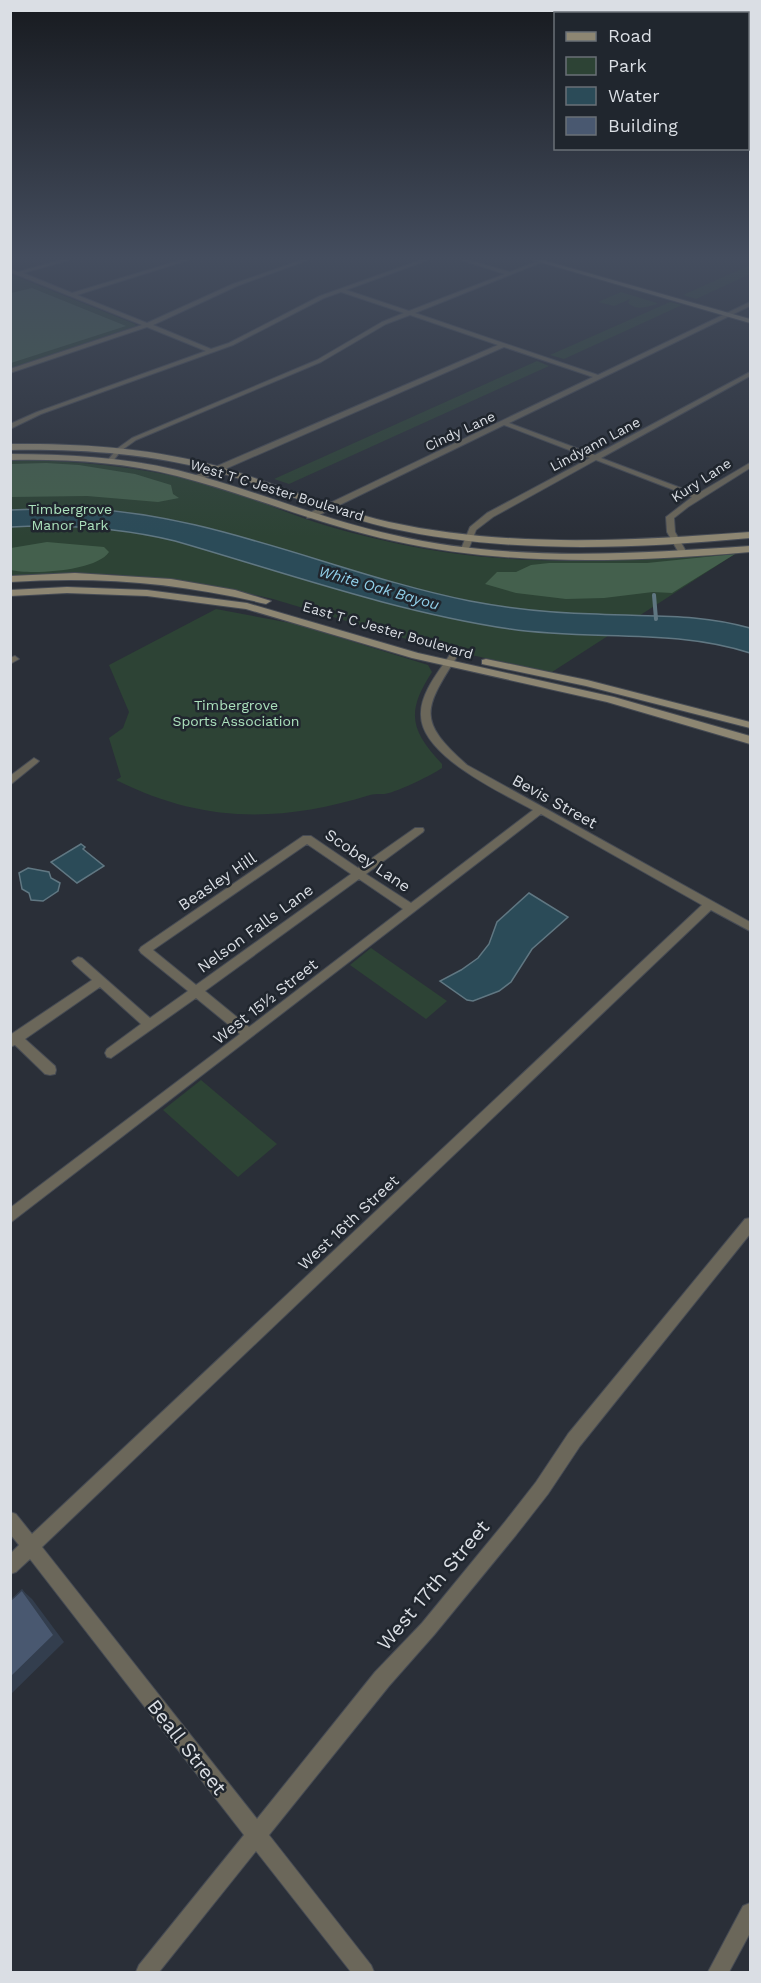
<svg xmlns="http://www.w3.org/2000/svg" width="761" height="1983" font-family="'Work Sans',sans-serif">
<rect width="100%" height="100%" fill="#2a2f38"/>
<g fill="#2d4335">
<polygon points="750,265 750,274 696,299 683,295"/>
<polygon points="10,274 135,324 136,326 11,368"/>
<path d="M621,292L657,303V304C646,307 638,311 628,303L630,299L614,306L598,302Z"/>
<polygon points="670,302 682,305 564,359 550,355"/>
<polygon points="537,361 549,366 289,484 274,479"/>
<path d="M11,459C75,461 137,466 200,482C235,491 268,506 303,518C334,529 367,537 399,544C510,568 623,561 735,554L552,672L433,647L273,599L211,585L110,574L11,576Z"/>
<path d="M216,609L296,624L428,665L432,672C406,712 410,730 442,764V768C430,776 403,789 389,793C383,795 376,793 370,795C279,823 202,823 116,780L121,777L109,738L123,728L129,712L109,665Z"/>
<polygon points="371,948 447,1001 426,1019 350,965"/>
<polygon points="201,1080 277,1144 238,1177 163,1110"/>
</g>
<g fill="#44604d">
<polygon points="32,288 126,326 11,363 11,293"/>
<polygon points="46,463 79,465 135,474 171,485 173,494 179,498 158,502 87,496 11,497 11,464"/>
<path d="M47,542L104,547L109,552C97,571 31,575 11,570V548Z"/>
<polygon points="735,554 672,593 653,592 604,598 566,599 516,593 485,584 497,572 516,572 531,565 549,563 647,563"/>
</g>
<g fill="#2b4b58" stroke="#607782" stroke-width="1.5">
<path d="M67,508C207,510 335,574 470,601C512,609 554,613 597,614C650,617 698,613 750,628V653C672,628 591,641 510,629C396,612 286,573 175,541C120,528 67,524 11,527V510Z"/>
<polygon points="81,844 85,847 83,849 104,866 77,883 51,862"/>
<polygon points="28,868 49,872 51,878 60,883 58,891 43,901 31,900 29,893 22,889 19,873"/>
<polygon points="529,893 568,917 532,949 511,982 499,991 473,1001 467,1000 440,981 461,970 478,958 489,944 497,922"/>
</g>
<g fill="none" stroke-linecap="round" stroke-linejoin="round">
<polyline stroke="#607782" stroke-width="4" points="654,595 656,619"/>
<g stroke="#464b54" stroke-width="2">
<g id="street">
<polygon points="61,260 69,260 23,273 72,293 181,260 188,260 77,295 147,323 233,284 302,260 308,260 237,286 153,325 211,349 229,343 320,296 421,260 428,260 346,290 409,311 505,274 461,260 468,260 510,272 541,260 547,260 415,313 598,375 750,302 750,306 509,423 595,455 750,372 750,376 601,458 697,494 748,464 750,463 750,468 688,507 674,518 675,532 687,553 683,555 680,555 667,532 666,517 692,497 596,460 493,517 476,530 468,551 462,551 461,549 470,527 487,513 590,458 504,425 313,518 307,518 307,514 593,377 504,347 200,480 194,480 194,476 498,345 410,315 386,324 321,362 136,440 122,450 111,463 107,463 107,461 118,448 132,438 317,360 382,322 404,313 341,292 324,298 233,345 41,414 10,429 10,424 37,412 206,351 147,327 10,373 10,369 142,325 10,272 10,269 18,272"/>
<path d="M454,652L458,655C424,709 416,720 467,765L750,922V931L711,910L42,1547L257,1819L375,1672L422,1623L504,1523L536,1482L568,1434L745,1219L750,1218V1234L580,1446L548,1494L516,1535L434,1635L389,1686L269,1835L371,1965L374,1972H351L256,1851L159,1972H136L139,1965L244,1835L30,1559L16,1572L10,1574V1554L19,1545L10,1534V1512L16,1514L32,1534L702,905L541,814L10,1223V1208L240,1034L196,998L111,1058L107,1057L105,1053L107,1049L141,1024L100,987L25,1039L55,1066L56,1070L55,1074L50,1075L45,1074L15,1045L10,1047V1035L92,980L74,964L72,961L78,957L82,958L150,1018L188,991L141,953L139,950L141,947L303,836H311L358,868L415,828H423L424,830L423,832L366,874L411,903L533,810C502,793 421,756 421,715C420,693 440,670 451,653ZM307,844L351,874L196,985L153,950ZM359,879L403,909L249,1027L205,991Z"/>
<polygon points="15,656 19,659 10,664 10,658"/>
<polygon points="34,758 39,761 37,763 10,785 10,776"/>
<polygon points="750,1903 750,1933 729,1972 708,1972 743,1906"/>
</g>
</g>
<g stroke="#464b54" stroke-width="2">
<g id="secondary">
<polygon points="533,260 542,260 750,319 750,323"/>
<path d="M10,444C81,443 153,448 221,467C278,484 332,509 389,522C508,548 630,541 750,532V538C631,549 508,554 389,528C329,514 273,487 213,471C147,453 78,449 10,450Z"/>
<path d="M10,454C66,454 122,457 177,470C250,488 320,519 394,535C510,562 632,554 750,546V552C633,562 510,567 394,541C320,525 250,495 177,476C123,462 66,459 10,460Z"/>
<path d="M75,573L171,579L235,590L271,601L266,604C181,583 98,576 10,582V576Z"/>
<polygon points="67,587 147,590 247,603 418,653 614,697 750,736 750,744 607,702 412,658 246,609 147,596 67,593 10,596 10,590"/>
<polygon points="486,659 587,680 750,722 750,728 586,686 482,664 482,660"/>
</g>
</g>
<use href="#street" fill="#6b675a" fill-rule="evenodd"/>
<use href="#secondary" fill="#8d8672" fill-rule="evenodd"/>
</g>
<polygon fill="#333e4e" points="22,1590 32,1599 64,1642 10,1695 10,1678"/>
<polygon fill="#495870" stroke="#333e4e" stroke-width="1.5" points="22,1590 54,1635 10,1678 10,1601"/>
<linearGradient id="sky" x2="0" y2="1"><stop stop-color="#171a1f"/><stop offset="0.48" stop-color="#444d5e"/><stop offset="1" stop-color="#444d5e" stop-opacity="0"/></linearGradient>
<rect width="761" height="537" fill="url(#sky)"/>
<g text-anchor="middle" stroke-width="5" stroke-linejoin="round" paint-order="stroke">
<g font-size="14" fill="#dadee4" stroke="#20262e">
<text transform="translate(460 431) rotate(-25)" y="5">Cindy Lane</text>
<text transform="translate(595 444) rotate(-28)" y="5">Lindyann Lane</text>
<text transform="translate(701 480) rotate(-33)" y="5">Kury Lane</text>
<text transform="translate(277 490) rotate(17)" y="5">West T C Jester Boulevard</text>
<text transform="translate(388 630) rotate(16)" y="5">East T C Jester Boulevard</text>
</g>
<g font-size="14" fill="#abe0bc" stroke="#20262e">
<text x="70" y="514">Timbergrove<tspan x="70" dy="16">Manor Park</tspan></text>
<text x="236" y="710">Timbergrove<tspan x="236" dy="16">Sports Association</tspan></text>
</g>
<g font-size="15" font-style="italic" fill="#91d0ea" stroke="#20262e">
<text transform="translate(379 588) rotate(16)" y="5">White Oak Bayou</text>
</g>
<g font-size="16" fill="#dadee4" stroke="#20262e">
<text transform="translate(555 801) rotate(29)" y="6">Bevis Street</text>
<text transform="translate(368 860) rotate(34)" y="6">Scobey Lane</text>
<text transform="translate(217 881) rotate(-34)" y="6">Beasley Hill</text>
<text transform="translate(255 928) rotate(-36)" y="6">Nelson Falls Lane</text>
<text transform="translate(265 1001) rotate(-38)" y="6">West 15½ Street</text>
<text transform="translate(348 1222) rotate(-43)" y="6">West 16th Street</text>
</g>
<g font-size="20" fill="#dadee4" stroke="#20262e">
<text transform="translate(433 1585) rotate(-50)" y="7">West 17th Street</text>
<text transform="translate(187 1747) rotate(52)" y="7">Beall Street</text>
</g>
</g>
<rect width="761" height="1983" fill="none" stroke="#dadee4" stroke-width="24"/>
<rect x="554" y="12" width="195" height="138" fill="#20262e" stroke="#6a7077" stroke-width="1.5"/>
<rect x="566" y="32" width="30" height="9" fill="#8d8672" stroke="#6a7077" stroke-width="1.5"/>
<text x="608" y="42" font-size="18" fill="#dadee4">Road</text>
<rect x="566" y="57" width="30" height="18" fill="#2d4335" stroke="#6a7077" stroke-width="1.5"/>
<text x="608" y="72" font-size="18" fill="#dadee4">Park</text>
<rect x="566" y="87" width="30" height="18" fill="#2b4b58" stroke="#6a7077" stroke-width="1.5"/>
<text x="608" y="102" font-size="18" fill="#dadee4">Water</text>
<rect x="566" y="117" width="30" height="18" fill="#495870" stroke="#6a7077" stroke-width="1.5"/>
<text x="608" y="132" font-size="18" fill="#dadee4">Building</text>
</svg>
